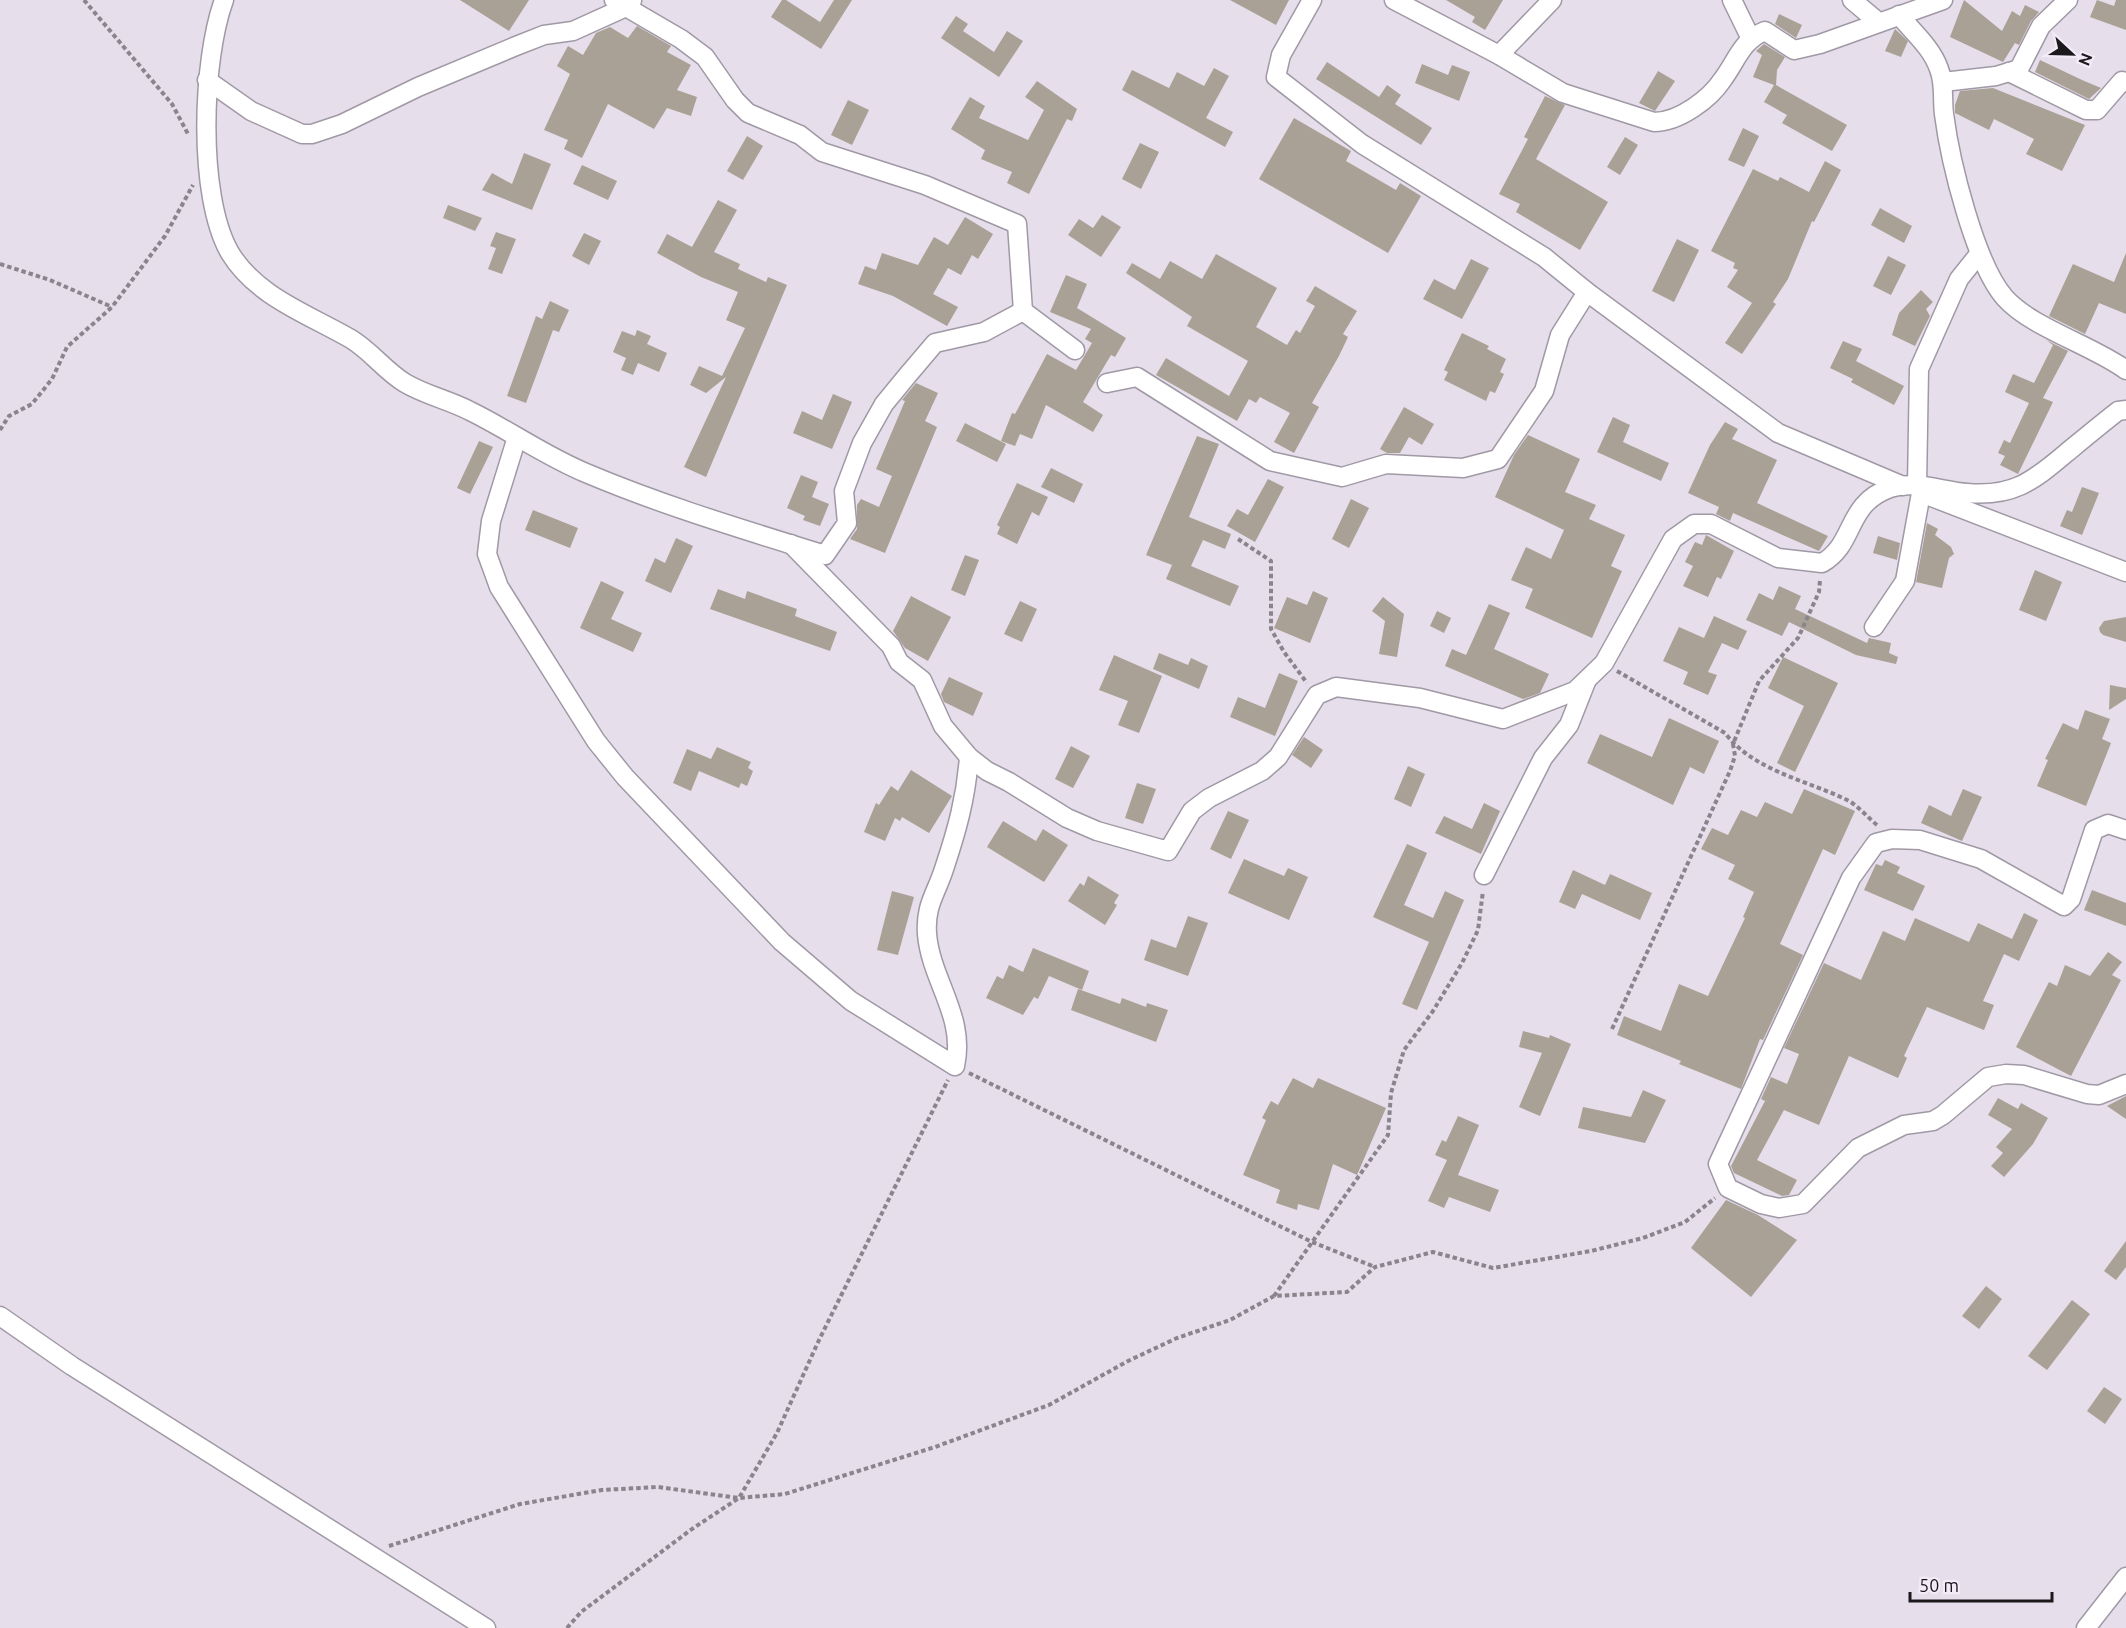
<svg xmlns="http://www.w3.org/2000/svg" width="2126" height="1628" font-family="Ubuntu,sans-serif">
<rect width="100%" height="100%" fill="#e6deeb"/>
<g fill="#a9a195">
<polygon points="460,0 529,0 509,31"/>
<polygon points="782,0 786,0 820,22 834,0 852,0 821,49 771,17"/>
<polygon points="1230,0 1289,0 1276,25"/>
<polygon points="1446,0 1503,0 1485,30 1472,22 1475,17"/>
<polygon points="1964,0 2002,31 2012,11 2020,16 2025,5 2039,12 2031,21 2019,45 2015,43 2003,62 1950,37"/>
<polygon points="2097,0 2114,6 2116,0 2126,0 2126,30 2090,17"/>
<polygon points="1779,14 1802,25 1796,38 1775,24"/>
<polygon points="956,16 968,24 963,31 994,52 1007,31 1023,41 999,77 941,38"/>
<polygon points="637,26 671,46 667,52 691,65 677,90 697,97 691,116 667,108 654,129 608,104 582,158 564,149 568,140 544,130 570,74 557,66 568,46 583,55 596,33 610,27 628,38"/>
<polygon points="1895,29 1908,41 1901,57 1885,51"/>
<polygon points="1764,44 1785,57 1777,70 1776,85 1847,125 1832,151 1782,123 1787,115 1764,102 1774,85 1753,77 1762,55 1756,51"/>
<polygon points="2040,60 2082,80 2101,88 2089,99 2035,72"/>
<polygon points="1327,62 1379,97 1387,85 1401,95 1395,104 1432,128 1421,145 1316,79"/>
<polygon points="1422,64 1448,75 1452,65 1470,72 1459,101 1415,83"/>
<polygon points="1214,68 1229,76 1206,118 1233,132 1225,147 1122,90 1132,70 1169,88 1177,72 1204,86"/>
<polygon points="1658,71 1675,81 1655,111 1639,103"/>
<polygon points="1037,81 1077,109 1072,121 1067,119 1029,194 1007,183 1012,172 981,159 985,150 951,129 970,97 985,106 979,118 1028,140 1044,110 1025,97"/>
<polygon points="1993,88 2085,125 2062,171 2026,154 2034,139 1994,119 1989,130 1955,113 1955,105 1960,91"/>
<polygon points="1545,96 1565,105 1536,159 1608,202 1580,250 1516,212 1520,204 1499,194 1528,139 1524,137"/>
<polygon points="848,100 869,110 852,145 831,135"/>
<polygon points="1294,118 1351,151 1346,161 1396,190 1400,183 1421,196 1388,253 1259,179"/>
<polygon points="1743,128 1759,136 1744,167 1728,160"/>
<polygon points="747,136 763,146 743,180 727,171"/>
<polygon points="1625,137 1638,145 1620,175 1607,167"/>
<polygon points="1140,143 1159,152 1141,189 1122,179"/>
<polygon points="524,153 551,164 532,210 482,190 492,173 512,184"/>
<polygon points="1825,161 1841,170 1814,222 1812,221 1788,279 1773,302 1776,304 1742,354 1725,343 1752,303 1727,287 1738,270 1733,268 1735,263 1711,251 1753,169 1778,181 1780,177 1809,192"/>
<polygon points="582,165 617,181 608,200 573,184"/>
<polygon points="718,200 737,210 714,252 740,264 738,269 766,282 768,277 787,285 706,477 684,467 726,377 706,393 690,385 699,366 722,376 745,328 726,320 738,292 701,277 657,253 667,234 692,247"/>
<polygon points="448,205 482,218 475,231 443,218"/>
<polygon points="1880,208 1912,226 1904,243 1871,225"/>
<polygon points="1102,215 1121,227 1101,257 1068,235 1079,219 1093,228"/>
<polygon points="965,217 993,234 978,259 972,255 961,275 948,268 933,294 958,307 947,326 893,296 858,284 865,266 876,270 882,253 918,265 934,237 948,245"/>
<polygon points="496,232 516,239 502,274 488,269 496,248 490,246"/>
<polygon points="584,233 601,241 589,265 572,256"/>
<polygon points="1677,239 1699,250 1674,302 1652,291"/>
<polygon points="2126,253 2126,314 2099,303 2085,334 2049,316 2073,264 2114,282"/>
<polygon points="1216,254 1277,288 1256,327 1287,345 1296,330 1300,333 1315,306 1306,301 1315,286 1357,311 1343,334 1348,337 1339,356 1312,403 1319,407 1294,453 1274,442 1290,413 1260,397 1256,403 1249,399 1237,421 1156,375 1166,358 1229,396 1248,361 1187,326 1192,317 1126,273 1132,263 1160,279 1170,261 1202,279"/>
<polygon points="1888,256 1906,265 1891,295 1873,286"/>
<polygon points="1471,259 1489,268 1462,319 1423,299 1434,279 1455,290"/>
<polygon points="1066,275 1087,284 1077,308 1126,338 1115,357 1111,355 1083,402 1103,415 1093,432 1046,405 1032,439 1020,434 1015,446 1001,441 1012,413 1015,414 1047,354 1076,370 1092,343 1085,339 1091,329 1050,312"/>
<polygon points="1921,290 1933,302 1926,309 1930,316 1915,346 1892,335 1899,313"/>
<polygon points="550,301 569,310 559,332 553,330 526,403 507,396 536,316 542,319"/>
<polygon points="637,330 651,336 647,344 667,353 659,372 638,363 633,375 621,370 626,358 613,352 622,331 635,336"/>
<polygon points="1462,333 1489,346 1487,349 1506,359 1500,372 1504,374 1495,393 1490,391 1486,401 1444,380 1448,372 1444,370"/>
<polygon points="2046,340 2068,351 2043,398 2053,402 2018,474 2000,465 2005,456 1998,453 2004,440 2010,443 2029,403 2005,392 2013,374 2034,383 2053,345"/>
<polygon points="1843,341 1862,349 1856,361 1904,386 1894,405 1851,382 1853,379 1830,368"/>
<polygon points="916,383 938,393 925,421 937,427 885,553 850,539 857,529 857,505 861,499 879,507 892,476 876,469 905,401 902,400"/>
<polygon points="833,394 852,402 832,449 793,433 802,411 822,420"/>
<polygon points="1404,407 1434,424 1422,445 1409,437 1400,453 1387,453 1380,449"/>
<polygon points="1613,417 1630,425 1623,442 1669,463 1661,481 1597,452"/>
<polygon points="1725,422 1738,429 1732,439 1777,460 1757,503 1828,536 1819,551 1733,513 1730,521 1716,514 1719,507 1688,493 1710,445"/>
<polygon points="965,423 1006,444 997,462 956,441"/>
<polygon points="1528,435 1580,459 1565,492 1596,505 1589,519 1625,535 1611,566 1622,571 1592,638 1525,608 1533,589 1511,580 1526,547 1551,559 1564,530 1495,497 1514,455"/>
<polygon points="1197,436 1219,444 1189,517 1231,534 1225,549 1203,540 1191,566 1239,586 1230,606 1166,579 1172,565 1146,555"/>
<polygon points="479,441 493,447 470,494 457,488"/>
<polygon points="1051,468 1083,484 1074,503 1041,487"/>
<polygon points="801,475 818,482 812,497 829,504 820,526 803,520 805,516 787,508"/>
<polygon points="1268,479 1284,487 1255,542 1227,526 1237,509 1248,515"/>
<polygon points="1017,483 1048,497 1039,516 1032,512 1017,544 997,534 1000,527 997,525"/>
<polygon points="2082,487 2099,493 2082,535 2060,526 2067,510 2072,512"/>
<polygon points="1351,499 1369,508 1349,548 1332,539"/>
<polygon points="533,510 578,528 570,548 525,530"/>
<polygon points="1927,523 1938,529 1935,535 1951,547 1954,554 1949,558 1942,588 1916,582"/>
<polygon points="1706,535 1734,551 1721,579 1717,577 1708,597 1683,586 1693,566 1685,562 1695,542 1702,545"/>
<polygon points="1878,536 1900,543 1897,560 1873,553"/>
<polygon points="676,538 693,546 671,593 645,581 655,558 665,563"/>
<polygon points="965,555 979,560 965,596 951,590"/>
<polygon points="2035,570 2062,582 2046,621 2019,610"/>
<polygon points="601,581 624,592 611,619 642,633 633,652 580,628"/>
<polygon points="1779,586 1801,596 1795,609 1867,643 1869,638 1891,643 1889,653 1898,657 1896,664 1856,655 1789,622 1782,636 1746,620 1759,593 1773,600"/>
<polygon points="718,589 745,599 747,591 797,609 795,616 837,632 830,651 710,609"/>
<polygon points="1313,591 1328,598 1310,643 1274,628 1287,597 1307,605"/>
<polygon points="911,596 951,617 928,661 905,648 893,631"/>
<polygon points="1383,597 1404,614 1397,657 1379,654 1385,621 1372,611"/>
<polygon points="1020,601 1037,609 1022,642 1004,634"/>
<polygon points="1489,604 1510,613 1494,649 1549,674 1540,693 1523,699 1445,666 1452,649 1466,655"/>
<polygon points="1437,611 1451,618 1444,633 1430,626"/>
<polygon points="1714,616 1747,631 1738,650 1722,643 1708,672 1717,675 1708,695 1683,684 1688,672 1663,661 1679,627 1704,638"/>
<polygon points="2126,617 2126,642 2103,635 2100,632 2099,628 2104,621"/>
<polygon points="1159,653 1188,665 1191,658 1208,666 1199,689 1153,669"/>
<polygon points="1114,655 1162,676 1139,733 1118,725 1128,701 1099,690"/>
<polygon points="1783,657 1838,683 1795,772 1777,763 1804,706 1768,688"/>
<polygon points="1279,673 1298,681 1275,736 1230,717 1238,697 1265,708"/>
<polygon points="949,677 983,693 973,716 944,702 941,694"/>
<polygon points="2110,685 2126,688 2126,699 2109,710"/>
<polygon points="2085,710 2110,719 2102,739 2111,743 2086,806 2037,786 2048,760 2045,759 2063,723 2078,730"/>
<polygon points="1669,718 1719,741 1704,774 1690,767 1673,805 1587,763 1600,734 1652,757"/>
<polygon points="1304,737 1323,750 1311,768 1292,755"/>
<polygon points="1071,746 1090,756 1073,788 1055,779"/>
<polygon points="717,747 751,762 748,768 753,771 747,786 741,783 739,788 699,771 691,791 673,783 687,749 711,759"/>
<polygon points="1408,766 1425,774 1411,807 1394,799"/>
<polygon points="911,770 952,796 929,833 902,817 900,821 895,818 885,841 864,832 876,803 879,805 891,786 898,791"/>
<polygon points="1137,783 1156,789 1143,824 1125,818"/>
<polygon points="1804,789 1855,811 1835,855 1823,849 1780,944 1803,955 1763,1040 1760,1039 1741,1089 1679,1064 1681,1061 1617,1035 1624,1016 1661,1031 1679,984 1708,996 1745,918 1743,917 1754,892 1728,879 1735,865 1701,849 1712,828 1728,835 1741,810 1757,817 1765,802 1792,814"/>
<polygon points="1963,789 1982,797 1962,841 1921,823 1929,805 1951,816"/>
<polygon points="1484,803 1500,811 1481,854 1435,833 1444,816 1472,829"/>
<polygon points="1228,811 1249,820 1231,859 1210,849"/>
<polygon points="1003,821 1036,841 1043,829 1068,845 1044,882 987,847"/>
<polygon points="1407,844 1427,853 1404,905 1433,918 1445,891 1464,900 1417,1010 1402,1004 1429,942 1373,917"/>
<polygon points="1244,859 1284,876 1288,868 1308,877 1289,920 1228,893"/>
<polygon points="1885,860 1900,867 1897,873 1925,886 1913,911 1864,890 1876,864 1882,866"/>
<polygon points="1573,870 1605,885 1610,874 1652,893 1640,920 1582,894 1575,909 1559,902"/>
<polygon points="1088,876 1119,895 1114,903 1117,905 1105,925 1068,901 1080,883 1084,886"/>
<polygon points="2092,890 2126,903 2126,926 2084,910"/>
<polygon points="892,891 914,897 898,955 877,950"/>
<polygon points="2024,913 2038,920 2019,961 2004,954 1983,1001 1994,1005 1984,1030 1927,1007 1904,1056 1907,1058 1898,1078 1849,1056 1819,1125 1784,1110 1757,1160 1797,1180 1789,1195 1782,1196 1734,1173 1731,1166 1765,1101 1761,1099 1771,1077 1787,1084 1799,1054 1784,1048 1824,963 1861,980 1883,931 1905,941 1915,918 1969,942 1978,923 2012,939"/>
<polygon points="1188,916 1208,923 1188,976 1144,960 1151,939 1176,948"/>
<polygon points="1033,948 1089,971 1082,990 1049,976 1038,999 1034,997 1023,1015 986,998 997,976 1003,979 1009,965 1023,972"/>
<polygon points="2108,952 2122,962 2112,975 2121,980 2071,1076 2016,1047 2049,982 2057,986 2065,965 2090,976"/>
<polygon points="1078,989 1120,1004 1122,998 1146,1007 1147,1003 1168,1010 1156,1042 1071,1010"/>
<polygon points="1523,1031 1549,1038 1550,1035 1571,1044 1540,1116 1519,1107 1542,1053 1519,1047"/>
<polygon points="1293,1078 1313,1088 1318,1078 1386,1108 1357,1175 1333,1164 1319,1210 1298,1204 1297,1210 1276,1203 1280,1190 1243,1175 1266,1120 1262,1118 1271,1101 1278,1105"/>
<polygon points="1643,1090 1666,1100 1645,1143 1578,1128 1583,1107 1631,1117"/>
<polygon points="2126,1096 2126,1119 2107,1106"/>
<polygon points="1998,1098 2018,1109 2021,1103 2048,1118 2033,1144 2004,1177 1991,1166 2003,1153 1996,1147 2012,1129 1988,1115"/>
<polygon points="1458,1116 1479,1125 1458,1175 1499,1190 1490,1212 1449,1197 1444,1208 1428,1201 1447,1160 1435,1155 1442,1140 1446,1142"/>
<polygon points="1726,1200 1758,1215 1797,1240 1751,1297 1691,1248"/>
<polygon points="2126,1241 2126,1267 2116,1280 2104,1271"/>
<polygon points="1986,1286 2002,1299 1979,1329 1962,1316"/>
<polygon points="2072,1300 2090,1314 2047,1370 2028,1356"/>
<polygon points="2104,1387 2122,1399 2105,1424 2087,1411"/>
</g>
<g fill="none" stroke-linecap="round" stroke-linejoin="round">
<g stroke="#a099a5" stroke-width="21">
<g id="minor">
<path d="M224,0C202,60 197,196 230,253C257,297 308,314 351,339C371,351 385,371 405,383C425,395 449,400 470,411C509,430 545,456 586,473C664,506 745,530 825,555L847,523L844,491L862,443L884,404L907,376L935,343L984,332L1023,311"/>
<polyline points="614,0 681,39 705,57 735,100 748,113 800,135 822,152 925,185 1017,224 1023,311 1075,350"/>
<polyline points="1312,0 1281,55 1276,77 1362,144 1544,257 1587,292 1778,433 1903,486"/>
<path d="M1394,0L1499,55L1563,93L1654,122C1679,122 1710,99 1723,79C1737,60 1742,40 1765,31L1794,50L1820,44L1943,0"/>
<polyline points="1732,0 1750,37"/>
<polyline points="1852,0 1877,21"/>
<path d="M1899,15C1913,32 1932,48 1939,69C1945,84 1942,99 1944,114C1950,161 1975,264 2005,298C2032,328 2092,345 2126,370"/>
<polyline points="1499,55 1552,0"/>
<polyline points="2009,72 2086,110 2097,110 2122,81 2126,82"/>
<polyline points="207,80 251,111 302,134 312,134 342,124 418,87 516,46 544,35 573,31 626,7 632,1"/>
<polyline points="1943,82 1996,76 2019,69 2041,26 2068,0"/>
<polyline points="1107,383 1137,377 1270,461 1342,477 1386,464 1463,468 1498,459 1544,391 1560,335 1587,292"/>
<path d="M517,437L491,521L487,554L499,587L596,741L625,777L782,942L851,1001L955,1066C966,1016 931,981 927,934C925,905 936,894 944,869C957,830 966,798 969,757"/>
<polyline points="1917,486 1919,369 1959,279 1979,254"/>
<polyline points="1929,496 2126,572"/>
<path d="M791,544L891,646L899,662L922,680L943,726L969,757L987,771L1009,782L1067,818L1097,831L1168,851L1192,811L1209,798L1262,771L1278,757L1317,695L1336,687L1420,698L1503,719L1575,691L1604,663L1673,539L1694,524H1711L1778,558L1822,563C1856,544 1845,504 1890,488C1914,480 1942,491 1967,493C2012,497 2032,482 2065,454C2082,440 2100,425 2118,411L2126,410"/>
<polyline points="1874,627 1905,581 1921,493"/>
<polyline points="2126,830 2108,824 2094,830 2071,899 2064,906 1981,859 1920,840 1892,839 1876,843 1851,878 1718,1164 1728,1188 1761,1204 1779,1208 1803,1204 1858,1148 1904,1125 1933,1121 1943,1115 1988,1077 2006,1074 2024,1075 2087,1094 2099,1095 2126,1084"/>
<polyline points="1484,875 1543,758 1569,725 1586,682"/>
<polyline points="0,1316 72,1366 486,1628"/>
<polyline points="2086,1628 2126,1577"/>
</g>
</g>
<g stroke="#8a848d" stroke-width="4" stroke-dasharray="4.5 3" stroke-linecap="butt">
<polyline points="84,0 172,104 188,134"/>
<polyline points="0,264 50,280 112,307"/>
<polyline points="0,430 9,416 32,404 52,379 67,347 112,307 165,236 193,185"/>
<polyline points="1238,539 1271,561 1271,629 1284,652 1307,683"/>
<path d="M1617,671L1725,733C1753,770 1805,780 1845,799C1857,804 1867,817 1877,825"/>
<polyline points="1612,1029 1730,771 1735,756 1733,744 1759,681 1798,638 1819,592 1820,580"/>
<polyline points="969,1073 1312,1242 1375,1267"/>
<polyline points="1274,1296 1388,1135 1391,1093 1404,1050 1433,1011 1462,963 1478,930 1483,891"/>
<polyline points="389,1546 520,1504 602,1490 658,1487 739,1498 777,1433 819,1340 948,1080"/>
<polyline points="567,1628 581,1612 692,1529 739,1498 785,1494 935,1447 1049,1405 1128,1361 1177,1338 1230,1320 1274,1296 1347,1292 1375,1267 1433,1252 1493,1268 1591,1251 1643,1238 1685,1222 1715,1198"/>
</g>
<use href="#minor" stroke="#fff" stroke-width="18"/>
</g>
<g transform="translate(2072 54) rotate(112)" stroke="#f4ebf9" stroke-width="4.5" paint-order="stroke">
<path d="M0-4.5L10 22L0 15L-10 22Z" fill="#1c191d"/>
<text y="-9" font-size="16" font-weight="bold" text-anchor="middle" fill="#1c191d">N</text>
</g>
<path d="M1910 1592v9h142v-9" fill="none" stroke="#1c191d" stroke-width="3"/>
<text x="1919" y="1592" font-size="18" fill="#1c191d" stroke="#f4ebf9" stroke-width="4.5" paint-order="stroke">50 m</text>
</svg>
